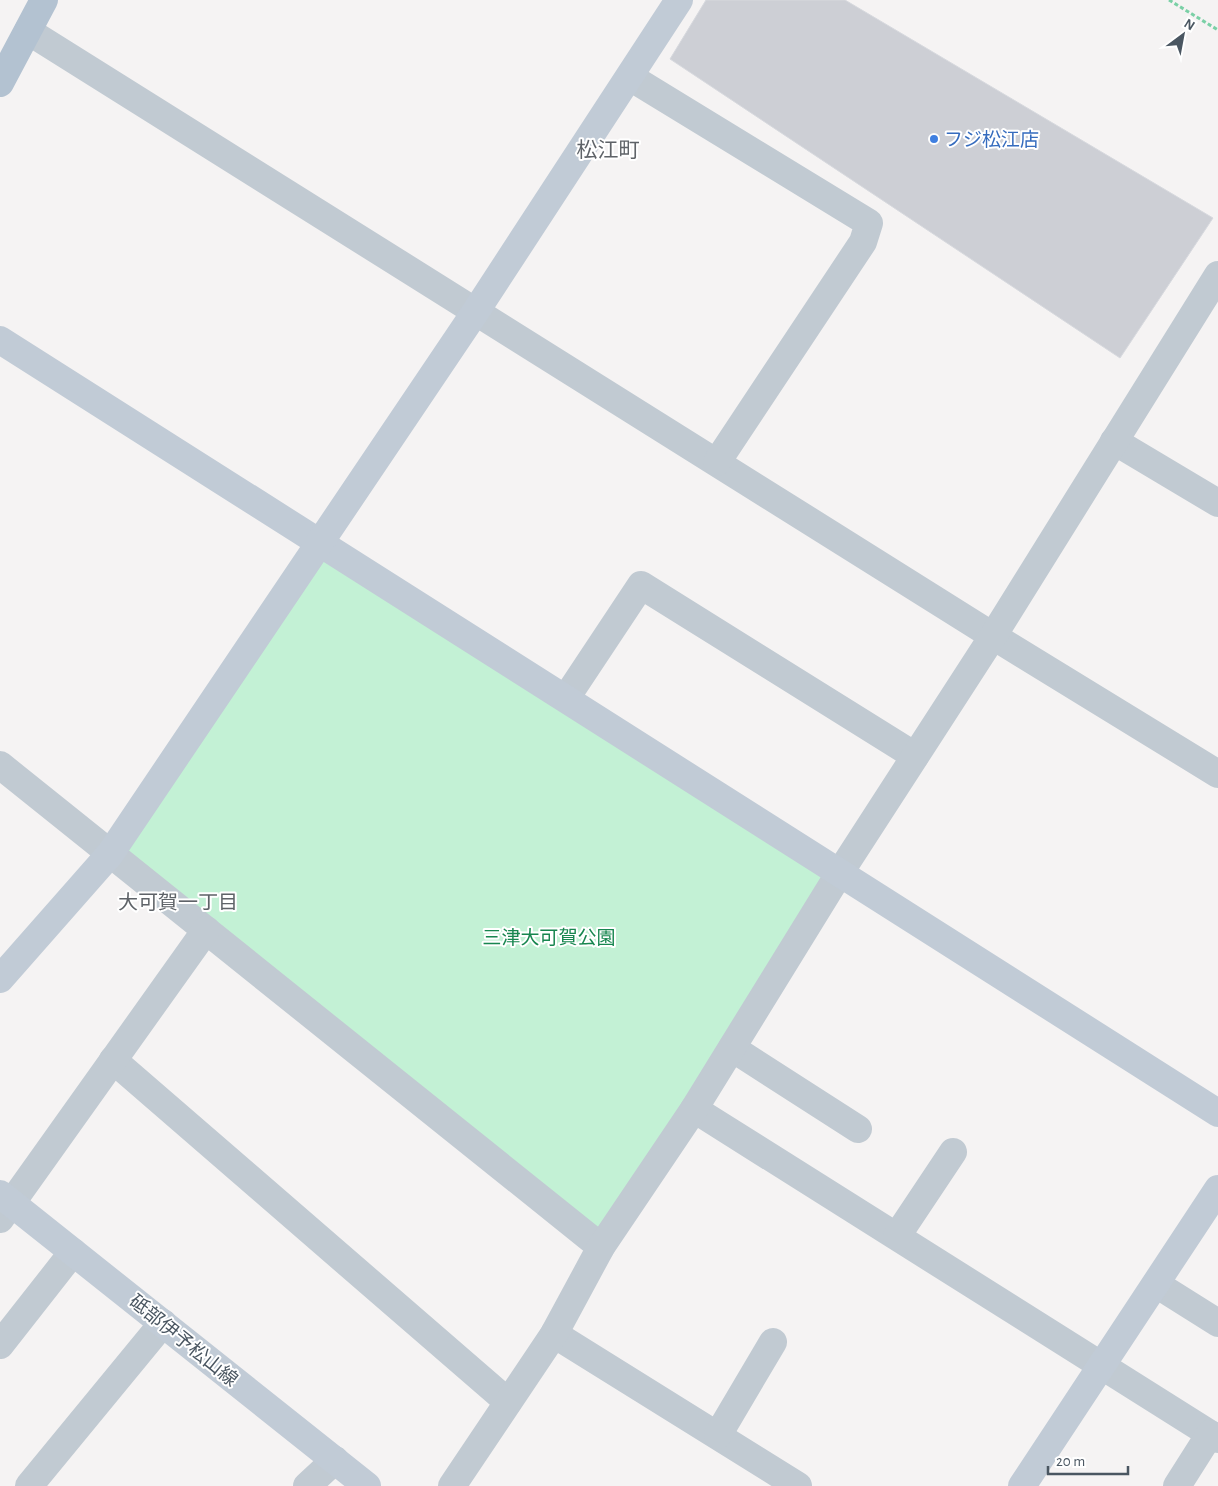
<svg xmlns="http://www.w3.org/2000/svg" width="1218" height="1486" font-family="'Alegreya Sans','Noto Sans JP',sans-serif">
<rect width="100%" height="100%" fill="#f5f3f3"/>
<polygon fill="#c3f1d5" points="324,554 826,876 599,1236 121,853"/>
<polygon fill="#cdcfd5" stroke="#d7d9de" points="706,0 845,0 1213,218 1120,358 670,59"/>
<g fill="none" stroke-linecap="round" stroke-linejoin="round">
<polyline stroke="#7ad0a6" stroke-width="3" stroke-dasharray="4 2.5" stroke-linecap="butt" points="1169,0 1218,30"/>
<g stroke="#c1cad2" stroke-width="28">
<polyline points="28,31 993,636 1218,774"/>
<polyline points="630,77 869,223 863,242 717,462"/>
<polyline points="1114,441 1218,503"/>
<polyline points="566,698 641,585 915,756"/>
<polyline points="0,765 601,1247"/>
<polyline points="732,1048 858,1129"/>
<polyline points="113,1060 508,1402"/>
<polyline points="694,1109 1218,1439"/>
<polyline points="0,1219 206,930"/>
<polyline points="897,1236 953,1152"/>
<polyline points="1156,1284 1218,1323"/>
<polyline points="554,1334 798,1486"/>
<polyline points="0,1345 73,1252"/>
<polyline points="718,1435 773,1342"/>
<polyline points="29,1486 163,1323"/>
<polyline points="307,1486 335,1460"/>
<polyline points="452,1486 554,1334 601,1247 694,1109 839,874 993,636 1218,275"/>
<polyline points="1177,1486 1210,1434"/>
</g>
<g stroke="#c1cbd6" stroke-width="28">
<path d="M0,340C408,595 812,856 1218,1113"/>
<polyline points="0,979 110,854 476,311 679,0"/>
<polyline points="0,1194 367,1486"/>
<polyline points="1022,1486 1218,1189"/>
</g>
<polyline stroke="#b3c2d1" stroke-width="28" points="0,83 44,0"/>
</g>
<circle fill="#3f7fe0" stroke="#fff" stroke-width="2" cx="934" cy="139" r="5"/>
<g text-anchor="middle" stroke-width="4" stroke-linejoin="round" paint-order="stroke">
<g font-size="19" fill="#366cbe" stroke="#fff" text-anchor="start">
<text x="944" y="146">フジ松江店</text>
</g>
<g font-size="19" fill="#17864f" stroke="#fff">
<text x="549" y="944">三津大可賀公園</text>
</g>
<g font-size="19" fill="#4a5661" stroke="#fff">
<text transform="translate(184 1340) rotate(39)" y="7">砥部伊予松山線</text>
</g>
<g font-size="20" fill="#5f6368" stroke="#fff">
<text x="178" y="909">大可賀一丁目</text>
</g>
<g font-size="21" fill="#5f6368" stroke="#fff">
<text x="608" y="157">松江町</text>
</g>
</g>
<g transform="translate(1183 35) rotate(32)" stroke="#ffffff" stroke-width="4" paint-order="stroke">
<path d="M0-4L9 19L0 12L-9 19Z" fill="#4a5661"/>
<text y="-8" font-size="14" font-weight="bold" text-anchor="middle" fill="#4a5661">N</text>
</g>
<path d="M1048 1466v8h80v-8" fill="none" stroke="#4a5661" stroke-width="2.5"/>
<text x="1056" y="1466" font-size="15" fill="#4a5661" stroke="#ffffff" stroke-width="4" paint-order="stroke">20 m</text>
</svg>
